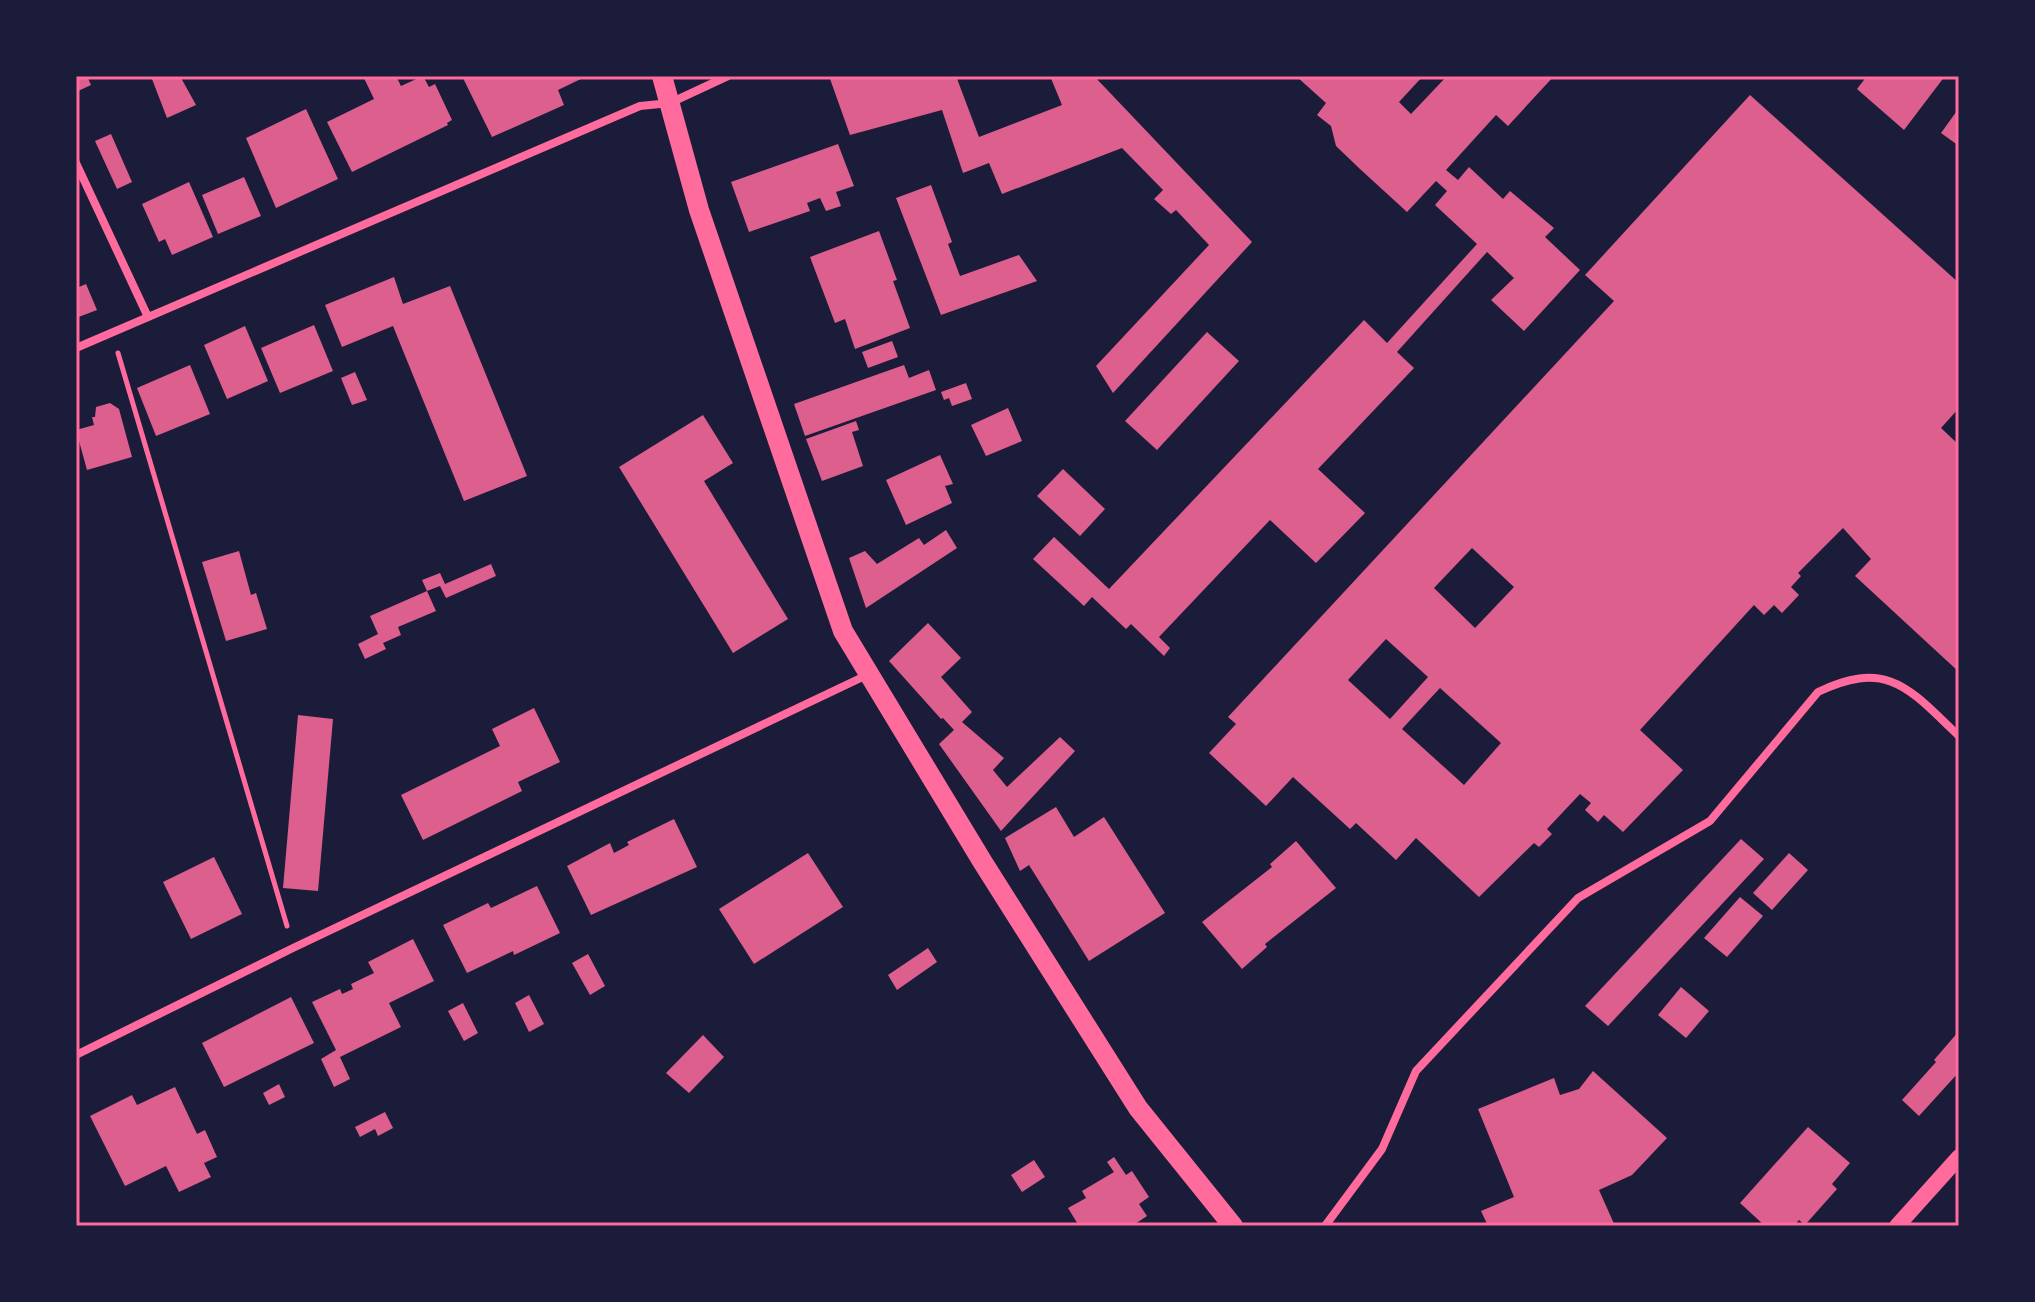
<svg xmlns="http://www.w3.org/2000/svg" width="2035" height="1302" font-family="Karla,sans-serif">
<rect width="100%" height="100%" fill="#1b1b3a"/>
<g fill="#dd5f8e" fill-rule="evenodd">
<polygon points="76,76 87,76 91,85 76,92"/>
<polygon points="159,76 180,76 196,105 167,118 152,79"/>
<polygon points="363,76 396,76 401,86 423,76 429,87 435,84 452,120 447,123 448,125 352,172 327,122 374,99"/>
<polygon points="462,76 587,76 558,90 564,105 492,137"/>
<polygon points="829,76 956,76 979,137 1062,105 1050,76 1094,76 1252,242 1113,393 1096,366 1209,245 1176,210 1171,214 1154,199 1163,190 1122,148 1002,194 989,163 963,173 942,110 850,135"/>
<polygon points="1296,76 1423,76 1399,102 1411,114 1447,76 1554,76 1508,126 1496,115 1446,170 1458,180 1469,167 1503,199 1510,191 1554,228 1545,237 1580,270 1524,331 1491,300 1514,278 1487,252 1397,352 1414,368 1318,469 1365,513 1316,563 1270,520 1159,637 1170,648 1164,656 1131,624 1126,629 1092,597 1084,606 1033,559 1054,537 1109,589 1364,320 1387,343 1477,244 1435,205 1447,191 1436,181 1407,212 1360,169 1336,146 1331,126 1317,115 1326,103"/>
<polygon points="1867,76 1945,76 1904,130 1857,89"/>
<path d="M1750,95L1959,283V408L1941,428L1959,445V672L1855,576L1871,559L1843,528L1798,573L1801,576L1791,587L1799,595L1782,613L1774,605L1764,615L1754,605L1640,730L1683,770L1623,832L1604,815L1598,822L1585,810L1591,803L1580,794L1547,829L1552,834L1539,847L1534,843L1479,897L1416,838L1396,860L1356,823L1350,829L1293,777L1266,806L1209,753L1236,724L1228,717L1614,301L1585,275ZM1472,548L1514,587L1475,628L1434,588ZM1386,639L1428,677L1390,719L1348,680ZM1440,688L1501,743L1464,785L1402,729Z"/>
<polygon points="1959,108 1959,146 1941,133"/>
<polygon points="306,109 338,179 276,208 246,138"/>
<polygon points="111,134 132,182 117,189 95,141"/>
<polygon points="838,144 854,186 836,192 841,206 826,211 820,198 807,203 810,211 749,232 731,182"/>
<polygon points="244,177 261,216 218,234 202,195"/>
<polygon points="189,182 213,237 172,255 165,239 159,242 142,204"/>
<polygon points="931,185 952,242 948,244 960,276 1019,255 1037,281 941,315 896,198"/>
<polygon points="879,231 897,280 893,281 910,328 855,349 845,319 835,323 810,257"/>
<polygon points="394,277 403,304 450,286 527,476 464,501 393,326 342,347 325,305"/>
<polygon points="76,279 79,287 86,284 97,310 76,318"/>
<polygon points="314,325 333,371 280,393 261,348"/>
<polygon points="245,326 268,381 227,399 204,345"/>
<polygon points="1207,332 1239,361 1157,450 1125,421"/>
<polygon points="892,341 898,357 868,368 862,352"/>
<polygon points="190,365 210,414 156,436 137,388"/>
<polygon points="904,365 909,378 929,370 936,390 805,436 794,404"/>
<polygon points="355,372 367,400 352,405 341,378"/>
<polygon points="966,383 972,399 952,406 949,398 944,400 941,392"/>
<polygon points="110,403 119,409 132,457 87,470 76,430 94,425 92,417 95,417 96,407"/>
<polygon points="1008,408 1022,441 986,456 971,425"/>
<polygon points="703,415 733,463 704,481 788,619 733,653 619,467"/>
<polygon points="856,421 859,430 852,432 863,466 822,481 806,439"/>
<polygon points="940,455 953,484 945,486 952,503 906,525 886,480"/>
<polygon points="1063,469 1105,509 1080,536 1037,496"/>
<polygon points="946,530 957,548 866,608 849,558 865,551 877,564 919,538 924,545"/>
<polygon points="239,551 251,595 256,593 267,629 226,641 202,562"/>
<polygon points="491,564 496,576 446,598 440,586 427,591 436,611 398,627 401,635 383,643 386,649 365,659 358,644 378,634 370,616 427,591 422,580 440,573 445,584"/>
<polygon points="928,623 961,658 941,677 972,712 962,722 1004,758 993,770 1007,787 1060,737 1075,751 1001,831 939,744 954,730 943,718 941,719 889,661"/>
<polygon points="534,708 560,762 518,782 522,791 423,840 401,795 500,746 492,729"/>
<polygon points="298,715 333,719 318,891 283,888"/>
<polygon points="1056,807 1074,837 1104,817 1165,913 1089,961 1029,865 1020,871 1005,838"/>
<polygon points="674,819 697,867 591,915 567,866 610,843 614,853 629,845 627,842"/>
<polygon points="1741,839 1764,859 1608,1026 1585,1006"/>
<polygon points="1296,841 1336,888 1265,944 1267,947 1242,969 1202,922 1272,867 1270,864"/>
<polygon points="808,853 843,907 754,964 719,909"/>
<polygon points="1789,853 1808,870 1772,910 1753,893"/>
<polygon points="214,857 242,914 191,939 163,882"/>
<polygon points="537,886 560,933 514,955 513,951 467,973 443,925 488,903 491,908"/>
<polygon points="1740,897 1763,916 1727,957 1704,938"/>
<polygon points="413,939 434,981 389,1003 401,1027 340,1057 350,1079 334,1087 321,1059 336,1050 312,1002 340,989 342,994 353,989 351,984 374,973 368,962"/>
<polygon points="928,948 937,962 897,990 888,975"/>
<polygon points="588,954 605,986 590,995 572,963"/>
<polygon points="1681,987 1709,1011 1686,1038 1658,1015"/>
<polygon points="529,995 544,1024 529,1032 515,1003"/>
<polygon points="291,997 314,1043 224,1087 202,1043"/>
<polygon points="463,1003 478,1033 464,1041 448,1011"/>
<polygon points="1959,1031 1959,1072 1919,1116 1902,1100 1936,1062 1934,1060"/>
<polygon points="703,1035 724,1057 689,1093 666,1073"/>
<polygon points="1593,1071 1667,1138 1632,1175 1599,1190 1615,1226 1488,1226 1481,1211 1514,1197 1478,1109 1554,1078 1560,1095 1579,1089"/>
<polygon points="279,1084 285,1097 269,1105 263,1093"/>
<polygon points="175,1087 197,1134 205,1130 217,1157 204,1163 211,1177 179,1192 166,1166 125,1186 90,1116 132,1095 137,1105"/>
<polygon points="385,1112 393,1128 378,1136 375,1129 360,1137 355,1127"/>
<polygon points="1808,1127 1850,1163 1832,1184 1837,1189 1805,1225 1799,1220 1794,1226 1765,1226 1740,1203"/>
<polygon points="1114,1157 1126,1175 1132,1171 1149,1197 1139,1204 1147,1216 1132,1226 1079,1226 1068,1208 1086,1198 1082,1191 1114,1172 1107,1162"/>
<polygon points="1034,1160 1045,1177 1022,1192 1011,1175"/>
</g>
<g fill="none" stroke-linecap="round" stroke-linejoin="round">
<polyline stroke="#ff6b9d" stroke-width="5" points="118,353 287,926"/>
<g stroke="#ff6b9d" stroke-width="8">
<polyline points="76,163 148,317"/>
<polyline points="76,348 640,106 670,103 728,76"/>
<polyline points="76,1055 293,948 867,675"/>
<path d="M1325,1226L1382,1149L1416,1071L1578,898L1710,821L1818,692C1889,658 1910,690 1959,736"/>
</g>
<polyline stroke="#ff6b9d" stroke-width="16" points="1897,1226 1959,1157"/>
<polyline stroke="#ff6b9d" stroke-width="20" points="662,76 699,210 843,631 982,861 1138,1108 1233,1226"/>
</g>
<rect width="2035" height="1302" fill="none" stroke="#1b1b3a" stroke-width="156"/>
<rect x="78" y="78" width="1879" height="1146" fill="none" stroke="#ff6b9d" stroke-width="3"/>
</svg>
